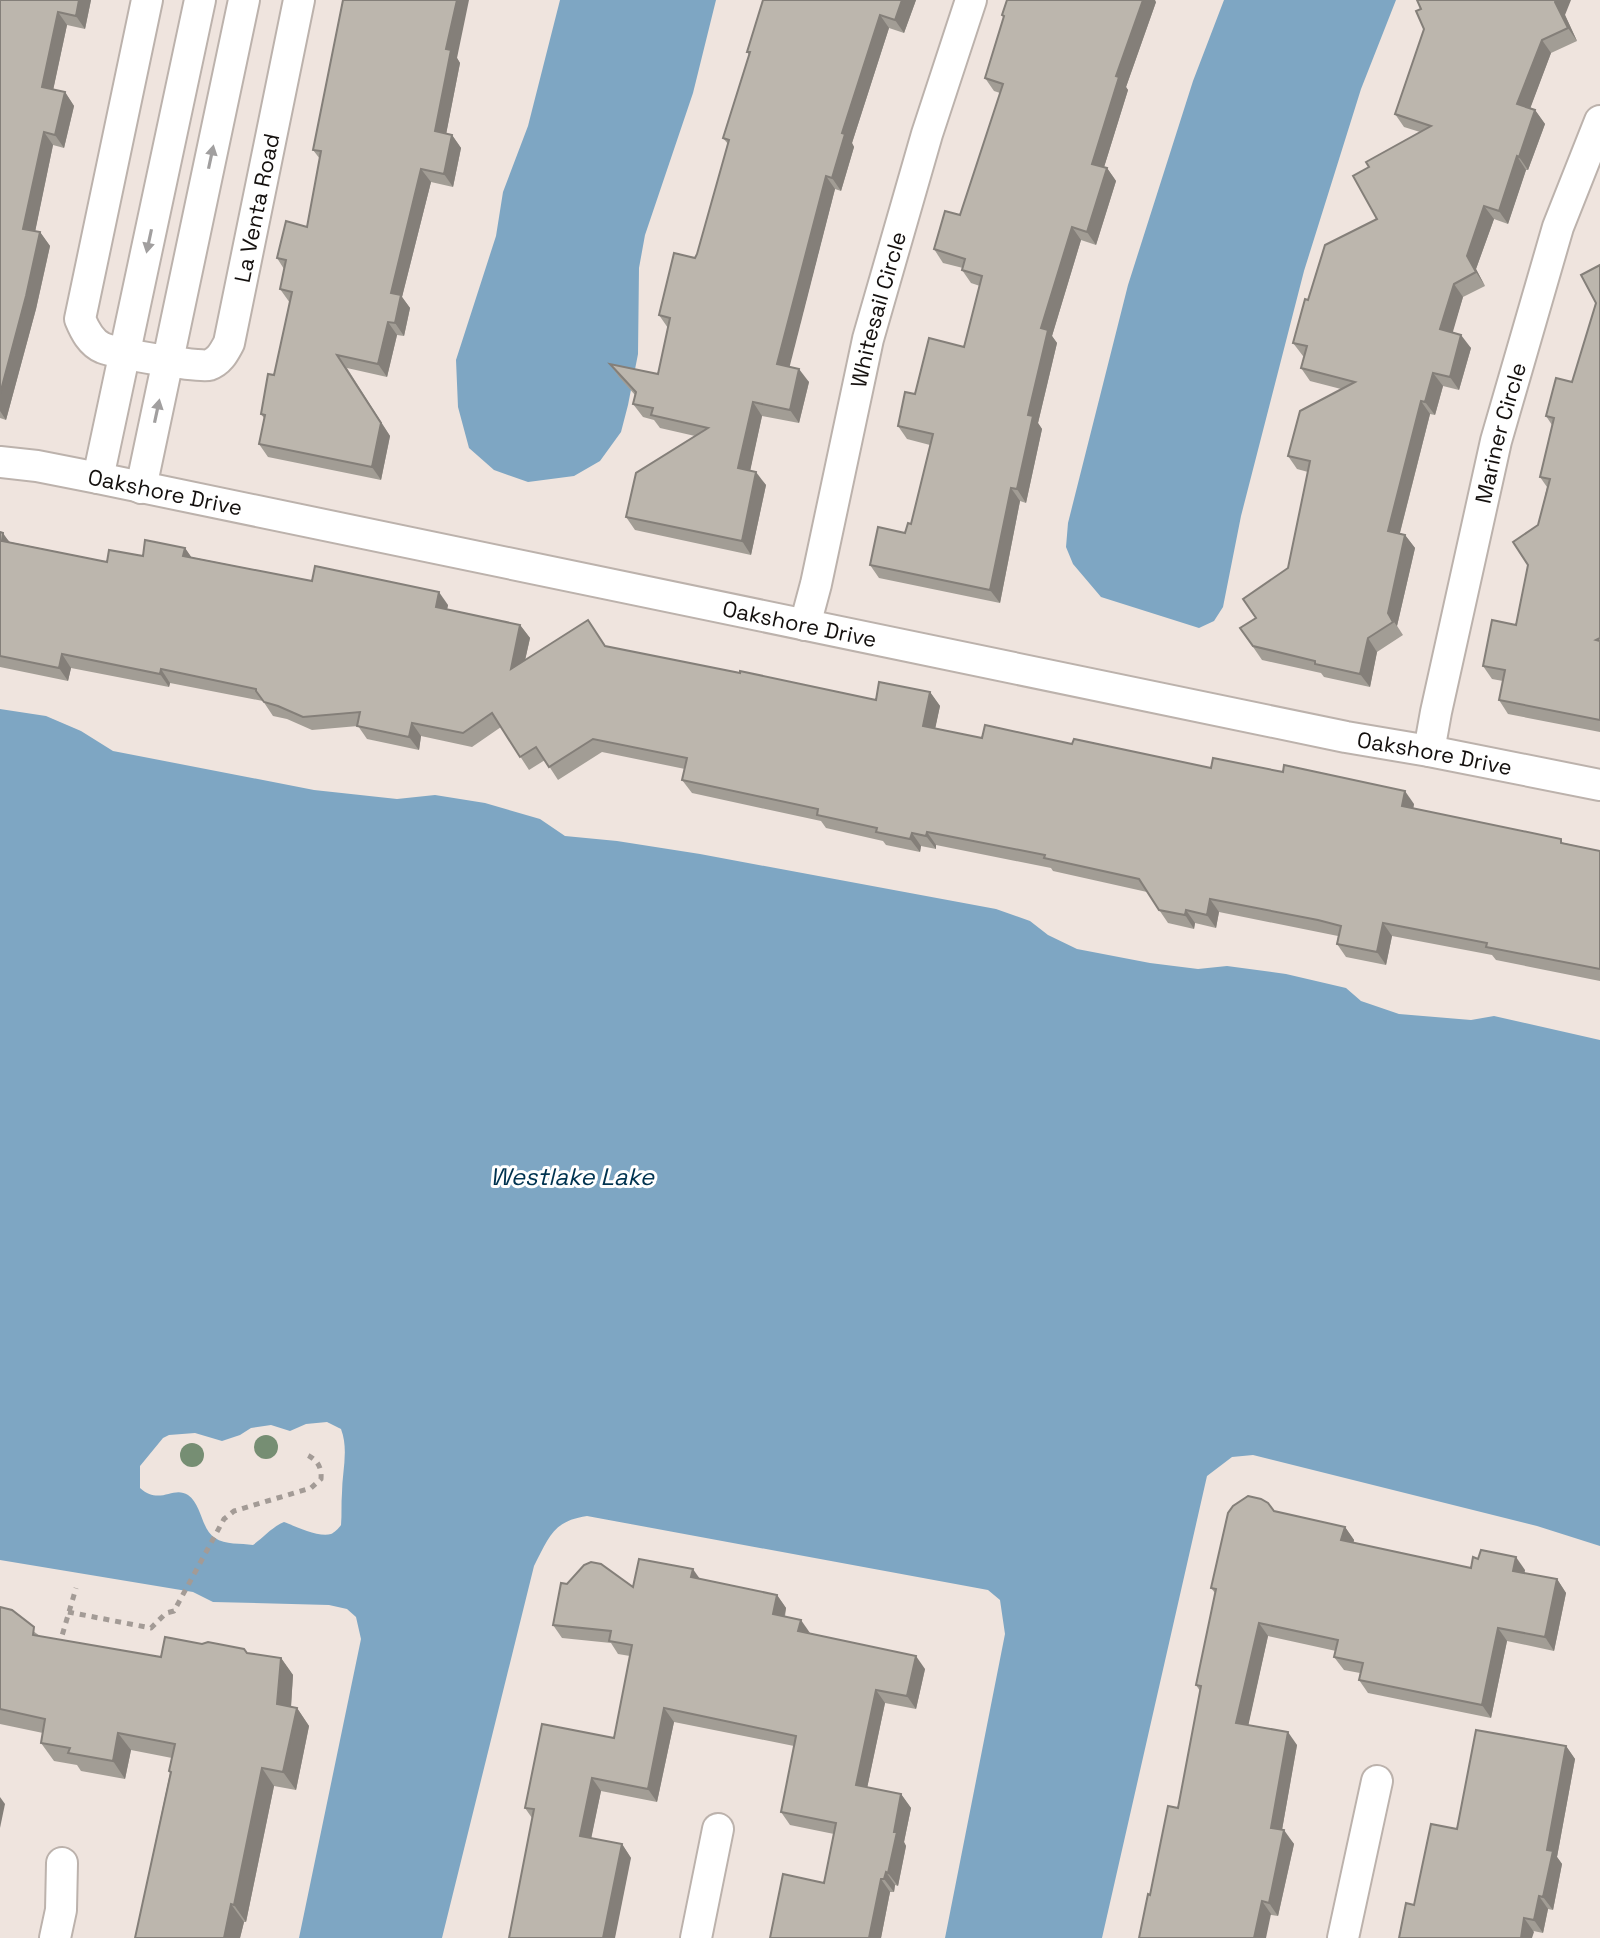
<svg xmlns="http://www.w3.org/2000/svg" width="1600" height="1938" font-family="'Space Grotesk',sans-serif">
<rect width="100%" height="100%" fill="#efe4de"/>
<g fill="#7ea6c3" fill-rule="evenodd">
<polygon points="560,0 716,0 693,93 645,235 639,268 638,354 628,405 621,432 600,461 574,476 528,482 494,470 469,448 458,407 456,360 496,236 503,192 528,126"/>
<polygon points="1224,0 1396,0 1361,89 1304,271 1241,516 1223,607 1214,621 1199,628 1101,597 1073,564 1066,547 1068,523 1128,285 1193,81"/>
<path d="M0,709L46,716L81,731L113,751L314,790L397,799L435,795L485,803L540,819L565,836L617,841L700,854L996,909L1030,921L1048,935L1077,949L1150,963L1198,969L1227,966L1286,974L1346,988L1361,1001L1399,1014L1471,1020L1494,1016L1600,1040V1546L1537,1526L1253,1455L1232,1457L1207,1476L1102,1938H945L1005,1634L1000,1600L988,1590L587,1516C553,1521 549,1537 534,1566L442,1938H299L361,1639L356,1617L347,1609L329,1605L213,1602L193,1592L0,1560ZM327,1422L341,1429C349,1450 342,1472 342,1493C341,1504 342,1514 341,1525C339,1528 334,1533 331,1534C319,1538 295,1526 284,1522C272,1527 264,1537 253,1545C241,1543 225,1545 215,1538C201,1529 202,1505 188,1495C173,1485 160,1506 140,1488V1466L163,1438L169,1435L195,1433L222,1441L240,1435L251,1428L271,1425L290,1431L306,1424Z"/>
</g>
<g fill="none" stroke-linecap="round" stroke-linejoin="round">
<g stroke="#bcb2ac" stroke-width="34">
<g id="street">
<path id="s1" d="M147,0L80,319C85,331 91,343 103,348C116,353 199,368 209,365C220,361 224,352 229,343L299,0"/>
<path id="s2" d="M0,462L37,466L98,478L1346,737L1429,751L1600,785"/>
<polyline points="98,478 200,0"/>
<polyline points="141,488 244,0"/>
<path id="s3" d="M805,625L816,584L868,339L927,134L971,0"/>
<path id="s4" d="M1429,751L1436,712L1496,441L1558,227L1600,121"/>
<polyline points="55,1938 61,1910 62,1863"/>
<polyline points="696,1938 718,1829"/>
<polyline points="1343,1938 1377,1781"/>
</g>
</g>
<g stroke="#a39b96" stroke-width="5" stroke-dasharray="6 6" stroke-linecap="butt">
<path d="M68,1612L151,1628L166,1613L174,1611L224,1519L234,1511L311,1488L321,1479C322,1467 317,1459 305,1454"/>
<polyline points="59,1646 76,1588"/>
</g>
<use href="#street" stroke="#fff" stroke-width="30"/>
</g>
<g fill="#768e73">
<circle cx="266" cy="1447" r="12"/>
<circle cx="192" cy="1455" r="12"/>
</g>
<g fill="#a29d95">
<polygon points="0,0 91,0 85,29 67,25 53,90 65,92 74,106 64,148 53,145 35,231 40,232 50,246 36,309 6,420 0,418"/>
<polygon points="763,0 916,0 904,33 889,28 852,143 854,147 841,191 835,189 789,366 809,382 799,423 762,416 750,470 766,485 751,555 635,530 626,517 695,436 660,428 654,420 643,417 633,404 635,395 619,377 610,364 658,374 668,328 659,315 697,254 728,144 723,138 749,55 747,52"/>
<polygon points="1156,2 1126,87 1128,90 1104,167 1107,168 1116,181 1096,245 1081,240 1052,336 1057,343 1038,423 1042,429 1026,503 1020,501 1000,603 879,578 870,565 905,533 911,524 930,445 907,439 898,426 915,394 964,347 980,286 971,283 962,270 963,268 943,263 934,249 960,215 1000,93 994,91 985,78 1004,18 1002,15"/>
<polygon points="1565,15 1577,41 1551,53 1530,108 1535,110 1545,124 1528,170 1526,170 1508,224 1494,219 1476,269 1485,286 1463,297 1452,332 1471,348 1459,390 1443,386 1435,415 1430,414 1400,533 1405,535 1415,548 1397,626 1403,635 1377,652 1370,687 1324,677 1321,673 1262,660 1240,628 1256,618 1288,568 1308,472 1297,469 1288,456 1341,389 1310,381 1301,368 1304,356 1303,356 1293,343 1308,300 1377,219 1369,167 1420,132 1404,127 1395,114"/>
<polygon points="457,58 460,63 446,134 452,135 461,148 453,187 431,182 402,297 410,308 404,336 397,335 387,377 347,368 390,436 381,480 268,457 259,444 264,418 261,414 274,375 290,303 280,289 284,269 277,258 307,227 320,159 313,150"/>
<polygon points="1600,265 1600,732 1508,714 1499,700 1503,681 1492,679 1483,666 1516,625 1547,487 1540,477 1552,425 1546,416 1572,382 1596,303"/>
<polygon points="0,532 10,542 107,562 185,548 191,557 312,581 448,605 447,609 520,625 530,638 525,660 605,646 876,700 930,692 940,706 935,728 982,738 1072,744 1414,804 1413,809 1600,851 1600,981 1496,960 1492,955 1392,936 1386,965 1346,957 1337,944 1338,936 1219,912 1216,928 1195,923 1194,929 1168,923 1147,892 1053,871 1051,868 936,845 936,849 921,846 920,852 886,845 883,841 826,828 821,821 692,793 682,780 685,769 602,752 558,780 545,760 529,770 501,727 472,747 421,736 419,750 367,739 358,726 312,730 287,719 273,716 263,701 170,683 169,687 71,668 68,681 0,667"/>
<polygon points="1274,1511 1345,1527 1354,1540 1353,1543 1471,1568 1525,1570 1524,1573 1557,1579 1566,1593 1554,1651 1507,1641 1491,1718 1368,1693 1359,1680 1360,1673 1344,1670 1334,1657 1336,1651 1268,1636 1248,1725 1297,1745 1282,1830 1294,1844 1278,1916 1150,1895 1178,1808 1200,1691 1196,1685 1215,1593 1211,1588"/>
<polygon points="700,1579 777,1595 786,1608 785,1617 810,1634 925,1669 916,1709 885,1703 867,1788 901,1794 911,1808 904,1842 906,1846 898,1886 895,1885 894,1892 890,1892 881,1938 770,1938 824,1883 834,1834 790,1825 781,1812 794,1746 674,1722 657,1802 601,1791 591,1838 622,1844 631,1858 532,1818 525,1808 614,1738 630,1656 618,1654 611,1643 562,1638 553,1625 567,1584 633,1587"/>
<polygon points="0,1607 40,1636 161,1657 247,1653 281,1658 293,1675 291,1707 297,1708 309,1726 296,1790 274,1786 246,1922 244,1922 240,1938 135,1938 170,1773 169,1771 172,1758 131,1750 125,1779 81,1771 77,1765 54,1761 41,1743 43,1733 0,1724"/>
<polygon points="1566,1746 1575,1759 1557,1857 1562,1864 1553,1910 1548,1909 1543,1933 1414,1905 1457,1829"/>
</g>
<g fill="#847f79">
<polygon points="79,0 91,0 85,29 76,16"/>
<polygon points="457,0 469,0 457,58 460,63 444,145 435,131 446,49"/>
<polygon points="902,0 916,0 904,33 895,20"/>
<polygon points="1143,0 1155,0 1156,2 1126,87 1128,90 1101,177 1092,164 1116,76"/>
<polygon points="1556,0 1571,0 1565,15 1577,41 1568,28 1555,2"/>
<polygon points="58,12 67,25 51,100 42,87"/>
<polygon points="880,15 889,28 852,143 854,147 841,191 832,178 842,133"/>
<polygon points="1542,40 1551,53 1527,117 1517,104"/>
<polygon points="65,92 74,106 64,148 55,135"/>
<polygon points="1535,110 1545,124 1528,170 1519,157"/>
<polygon points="44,132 53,145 33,242 23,229"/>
<polygon points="452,135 461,148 453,187 444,174"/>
<polygon points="1517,156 1526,170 1508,224 1499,211"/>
<polygon points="1107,168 1116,181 1096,245 1087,232"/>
<polygon points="421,169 431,182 402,297 410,308 404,336 395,323 391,293"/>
<polygon points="826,176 835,189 787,377 777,364"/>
<polygon points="1484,206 1494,219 1476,269 1485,286 1476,272 1467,256"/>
<polygon points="1072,227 1081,240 1052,336 1057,343 1038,423 1042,429 1026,503 1017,489 1041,328"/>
<polygon points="40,232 50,246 36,309 6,420 0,411 0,394"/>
<polygon points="1454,284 1463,297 1450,342 1440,329"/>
<polygon points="388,322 397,335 387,377 378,364"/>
<polygon points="1461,335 1471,348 1459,390 1450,377"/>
<polygon points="337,355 390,436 381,480 372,467"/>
<polygon points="799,369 809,382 799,423 790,410"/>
<polygon points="1433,373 1443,386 1435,415 1425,402"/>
<polygon points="1421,401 1430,414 1397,544 1388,531"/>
<polygon points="753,402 762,416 748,481 738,468"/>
<polygon points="756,472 766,485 751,555 742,541"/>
<polygon points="1011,488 1020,501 1000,603 990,590"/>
<polygon points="3,533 12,546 2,541"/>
<polygon points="1405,535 1415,548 1397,626 1403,635 1388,613"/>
<polygon points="185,548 194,561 183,556"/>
<polygon points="439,592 448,605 445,620 436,607"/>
<polygon points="520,625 530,638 520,683 511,669"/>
<polygon points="1368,638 1377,652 1370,687 1360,674"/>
<polygon points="62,654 71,668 68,681 59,668"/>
<polygon points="161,669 170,683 169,687 160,674"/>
<polygon points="930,692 940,706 933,739 923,726"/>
<polygon points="412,723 421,736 419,750 409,737"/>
<polygon points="1405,791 1414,804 1411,820 1402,806"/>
<polygon points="927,832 936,845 936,849 926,836"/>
<polygon points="912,833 921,846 920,852 910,839"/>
<polygon points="1210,899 1219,912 1216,928 1207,915"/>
<polygon points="1186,910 1195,923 1194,929 1185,915"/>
<polygon points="1383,923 1392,936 1386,965 1377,952"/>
<polygon points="1345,1527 1354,1540 1351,1554 1341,1540"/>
<polygon points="1516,1557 1525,1570 1522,1584 1513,1571"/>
<polygon points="693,1569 702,1582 691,1577"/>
<polygon points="1557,1579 1566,1593 1554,1651 1545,1637"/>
<polygon points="777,1595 786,1608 782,1628 773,1614"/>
<polygon points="801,1620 810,1633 798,1631"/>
<polygon points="1259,1623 1268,1636 1246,1736 1236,1723"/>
<polygon points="1498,1628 1507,1641 1491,1718 1482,1705"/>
<polygon points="916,1656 925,1669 916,1709 907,1696"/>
<polygon points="281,1658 293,1675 290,1721 277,1704"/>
<polygon points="876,1690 885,1703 865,1798 856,1785"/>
<polygon points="297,1708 309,1726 296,1790 283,1772"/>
<polygon points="664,1708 674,1722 657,1802 648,1789"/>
<polygon points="1288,1732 1297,1745 1280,1841 1271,1828"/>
<polygon points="118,1733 131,1750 125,1779 113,1761"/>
<polygon points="1566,1746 1575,1759 1557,1857 1562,1864 1553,1910 1543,1897 1547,1850"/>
<polygon points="262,1768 274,1786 246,1922 234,1905"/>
<polygon points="592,1778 601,1791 589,1849 580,1836"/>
<polygon points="901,1794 911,1808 904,1842 906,1846 898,1886 888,1873 894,1832"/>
<polygon points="0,1797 5,1804 0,1828"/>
<polygon points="1284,1830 1294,1844 1278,1916 1269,1903"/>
<polygon points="622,1844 631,1858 615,1938 603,1938"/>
<polygon points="886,1872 895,1885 894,1892 884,1879"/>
<polygon points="881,1879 890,1892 881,1938 869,1938"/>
<polygon points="1539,1896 1548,1909 1543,1933 1534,1920"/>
<polygon points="1262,1901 1271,1914 1266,1938 1254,1938"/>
<polygon points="231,1904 244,1922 240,1938 224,1938"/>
<polygon points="1524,1918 1534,1932 1532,1938 1521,1938"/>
</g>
<g fill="#bcb6ad" stroke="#847f79" stroke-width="2">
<polygon points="0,0 79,0 76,16 58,12 42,87 65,92 55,135 44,132 23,229 40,232 26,296 0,394"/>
<polygon points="343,0 457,0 446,49 451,50 435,131 452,135 444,174 421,169 391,293 401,295 395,323 388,322 378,364 337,355 381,423 372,467 259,444 265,415 261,414 268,374 274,375 292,292 280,289 286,260 277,258 286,221 307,227 321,151 313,150"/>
<polygon points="763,0 902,0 895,20 880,15 842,133 845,134 832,178 826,176 777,364 799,369 790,410 753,402 738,468 756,472 742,541 626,517 636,473 708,428 651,415 653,408 633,404 636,392 610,364 658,374 670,318 659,315 674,253 695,258 697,254 729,140 723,138 750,52 747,52"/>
<polygon points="1007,0 1143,0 1116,76 1119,77 1092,164 1107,168 1087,232 1072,227 1041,328 1048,330 1028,415 1033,416 1017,489 1011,488 990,590 870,565 878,527 905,533 908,523 911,524 933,434 898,426 905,392 915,394 929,338 964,347 982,276 962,270 965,259 934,249 945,211 960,215 1003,84 985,78 1004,16 1002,15"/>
<polygon points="1417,0 1556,0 1555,2 1568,28 1542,40 1517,104 1535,110 1519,157 1517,156 1499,211 1484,206 1467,256 1476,272 1454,284 1440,329 1461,335 1450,377 1433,373 1425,402 1421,401 1388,531 1405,535 1388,613 1393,622 1368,638 1360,674 1315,664 1315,661 1253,646 1240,628 1256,618 1243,599 1288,568 1310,461 1288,456 1300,411 1355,382 1301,368 1307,346 1293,343 1305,299 1308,300 1325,245 1377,219 1353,176 1369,167 1366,162 1431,126 1395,114 1424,29 1416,11 1421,9"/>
<polygon points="1600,265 1600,638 1596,640 1600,641 1600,720 1499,700 1505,670 1483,666 1492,620 1516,625 1528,565 1513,542 1538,525 1550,479 1540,477 1554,418 1546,416 1556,378 1572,382 1596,303 1581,275"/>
<polygon points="0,532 3,533 2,541 107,562 109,550 143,556 145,540 185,548 183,556 312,581 315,566 439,592 436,607 520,625 511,669 588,620 605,646 740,673 740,671 876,700 879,682 930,692 923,726 982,738 985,725 1072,744 1074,739 1211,768 1213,758 1283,772 1284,765 1405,791 1402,806 1561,839 1561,843 1600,851 1600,969 1486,947 1487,943 1383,923 1377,952 1337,944 1341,926 1318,920 1210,899 1207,915 1186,910 1185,915 1159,910 1139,879 1044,858 1045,855 927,832 926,836 912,833 910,839 876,832 877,828 817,815 818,809 682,780 687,758 593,739 549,767 536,747 520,757 492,713 463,733 412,723 409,737 357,726 360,712 303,717 278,706 264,702 256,691 256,689 161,669 160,674 62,654 59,668 0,656"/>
<polygon points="1248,1496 1261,1499 1268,1503 1274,1511 1345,1527 1341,1540 1471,1568 1473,1557 1478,1559 1481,1550 1516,1557 1513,1571 1557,1579 1545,1637 1498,1628 1482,1705 1359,1680 1363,1663 1334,1657 1338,1640 1259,1623 1236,1723 1288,1732 1271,1828 1284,1830 1269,1903 1262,1901 1254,1938 1139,1938 1148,1894 1150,1895 1168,1806 1178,1808 1201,1686 1196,1685 1216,1589 1211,1588 1228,1513 1233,1506"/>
<polygon points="639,1559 693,1569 691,1577 777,1595 773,1614 801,1620 798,1631 916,1656 907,1696 876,1690 856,1785 901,1794 894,1832 897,1832 888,1873 886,1872 884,1879 881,1879 869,1938 770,1938 783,1874 824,1883 836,1823 781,1812 796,1736 664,1708 648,1789 592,1778 580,1836 622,1844 603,1938 509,1938 534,1809 525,1808 542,1724 614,1738 632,1645 609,1641 611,1631 553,1625 561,1583 567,1584 584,1565 591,1562 601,1564 633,1587"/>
<polygon points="0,1607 12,1610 34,1627 33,1635 161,1657 165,1637 202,1644 208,1642 244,1649 247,1653 281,1658 277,1704 297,1708 283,1772 262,1768 234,1905 231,1904 224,1938 135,1938 171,1772 169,1771 175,1744 118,1733 113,1761 68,1753 70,1748 41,1743 45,1719 0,1709"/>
<polygon points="1476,1730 1566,1746 1547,1850 1553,1851 1543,1897 1539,1896 1534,1920 1524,1918 1521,1938 1399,1938 1406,1903 1414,1905 1431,1824 1457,1829"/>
</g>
<defs><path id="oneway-solid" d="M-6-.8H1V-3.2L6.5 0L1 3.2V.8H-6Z" transform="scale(2)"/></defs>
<g fill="#a19f9f">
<use href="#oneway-solid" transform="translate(211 157) rotate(-78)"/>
<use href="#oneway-solid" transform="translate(149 241) rotate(102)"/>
<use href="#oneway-solid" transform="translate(157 411) rotate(-78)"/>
</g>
<g text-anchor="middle" stroke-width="6" stroke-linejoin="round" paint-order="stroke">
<g font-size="22" fill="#14100e" stroke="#fff">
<text dy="8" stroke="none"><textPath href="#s1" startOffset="640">La Venta Road</textPath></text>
<text dy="8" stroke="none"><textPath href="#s3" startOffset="324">Whitesail Circle</textPath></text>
<text dy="8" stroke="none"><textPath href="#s4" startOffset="326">Mariner Circle</textPath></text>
<text dy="8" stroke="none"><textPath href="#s2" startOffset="168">Oakshore Drive</textPath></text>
<text dy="8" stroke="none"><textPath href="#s2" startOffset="816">Oakshore Drive</textPath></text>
<text dy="8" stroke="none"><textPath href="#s2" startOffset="1464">Oakshore Drive</textPath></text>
</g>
<g font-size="24" font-style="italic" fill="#003350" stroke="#fff">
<text x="572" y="1185">Westlake Lake</text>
</g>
</g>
</svg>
